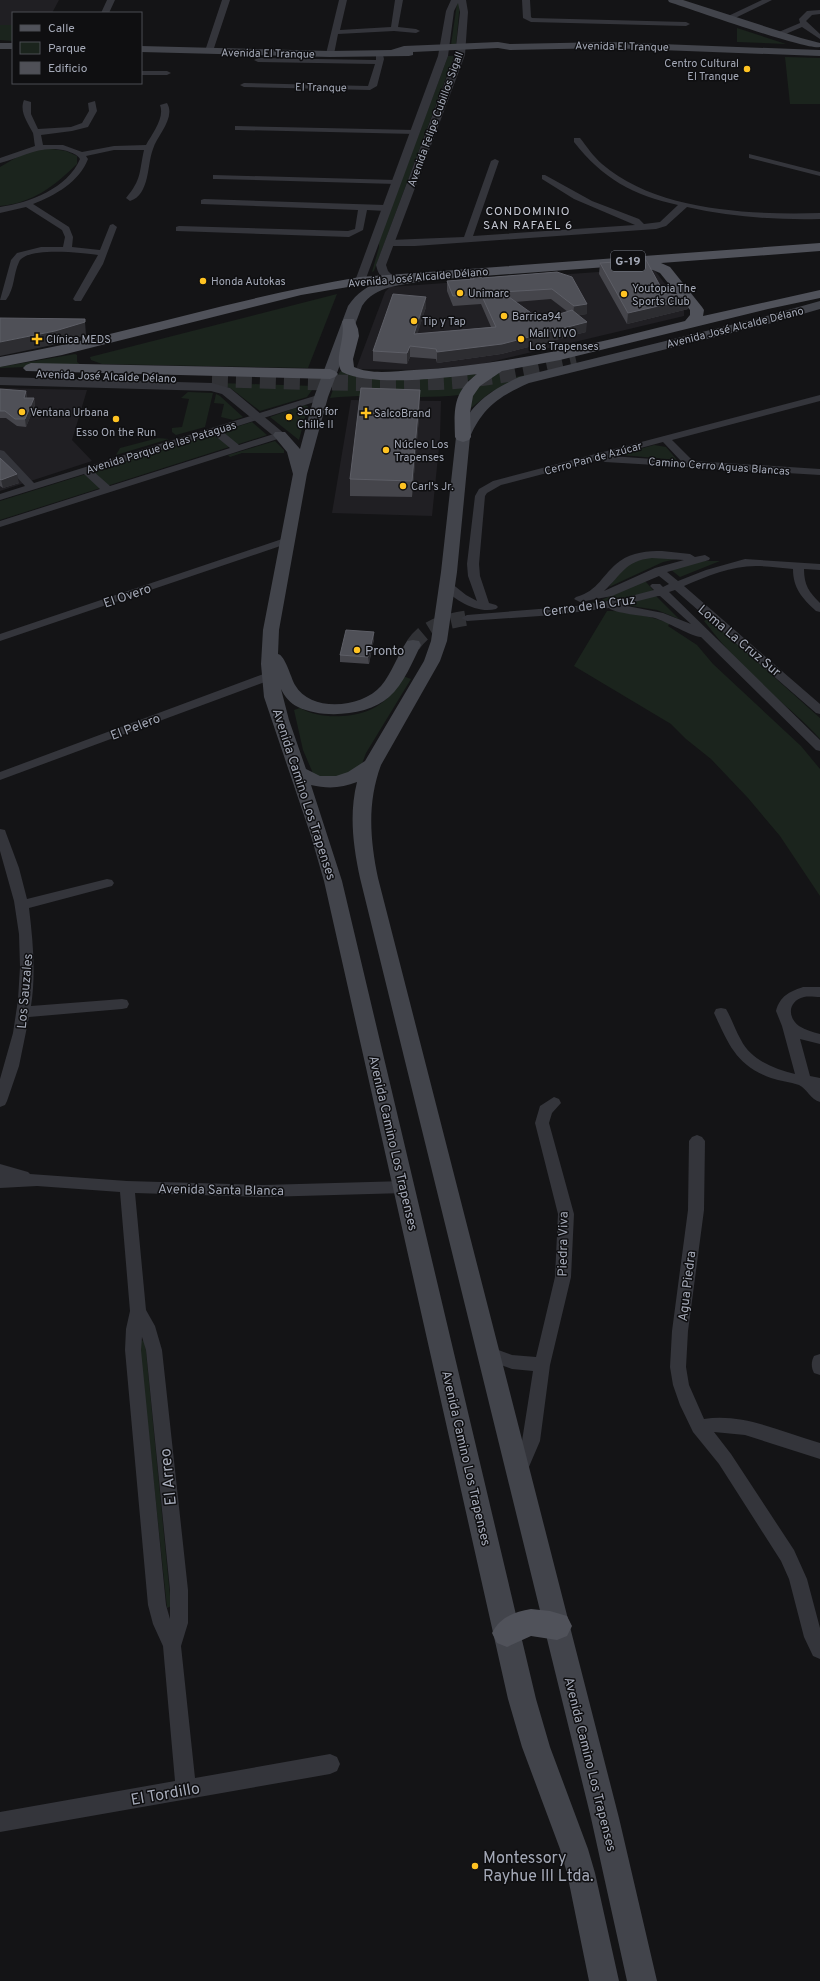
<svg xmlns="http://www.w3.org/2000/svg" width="820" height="1981" font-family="Overpass,sans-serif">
<rect width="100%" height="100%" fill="#141416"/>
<g fill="#201f23">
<polygon points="0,0 59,0 52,13 13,13 13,25 0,25"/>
<polygon points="653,268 684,309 684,316 482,364 420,370 356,369 385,292 390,287"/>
<polygon points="0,388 87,390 72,440 92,461 0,491"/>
<polygon points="351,400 441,401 440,437 432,516 332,513"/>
</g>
<g fill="#1b241d">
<polygon points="457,3 460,3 456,45 451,45"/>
<polygon points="0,25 13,25 13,41 0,40"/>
<polygon points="737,28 786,44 737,42"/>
<polygon points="448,56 454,56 374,271 372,272 379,247 379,240"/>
<polygon points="785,57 820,58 820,104 790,104"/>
<path d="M45,148L66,151L77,156V164C54,186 33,203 0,206V167L24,153Z"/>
<polygon points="337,294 308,368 102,364 91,360 90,357"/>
<polygon points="75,354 77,355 77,362 81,365 0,368 0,367"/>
<polygon points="510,369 515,377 532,374 491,392 471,408 469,394 497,372"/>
<path d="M342,370L348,373L481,372L466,382L459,395C416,400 373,393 330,398L339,373Z"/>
<polygon points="220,383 315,386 307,397 260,411 233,390"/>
<polygon points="188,392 213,393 205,427 176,435 172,432 172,428 182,427 189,399 181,398"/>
<polygon points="216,394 220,396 243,417 233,420 221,417 224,404 214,403"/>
<polygon points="304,405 308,406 299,440 270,417"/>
<polygon points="252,422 267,435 0,520 0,501"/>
<polygon points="158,438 169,439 116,455 120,448"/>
<polygon points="275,441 284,450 284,453 242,453 230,457 228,455"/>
<polygon points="654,445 666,447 677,460 622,455 622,454"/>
<polygon points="658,556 681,558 663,562 609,587 619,573 635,559"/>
<polygon points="703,561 720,561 680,577 670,569"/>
<polygon points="642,582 646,582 653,590 652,592 627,598 585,604 599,601"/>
<polygon points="656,596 679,619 657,610 619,604"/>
<path d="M607,611C628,610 650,617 670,623L668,626L697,645L713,664L801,746L820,769V896L780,836L748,798L711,759L686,739L671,724L574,666Z"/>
<path d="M708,618L820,718V739C805,722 789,709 773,695C747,672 725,648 704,621Z"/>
<path d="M419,646L403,676L411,679L366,753L357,777L315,778L303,750L294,710L300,708C312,715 328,717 342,716C391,713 397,685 419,646Z"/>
<polygon points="140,1340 145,1341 171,1606 167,1608 139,1342"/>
</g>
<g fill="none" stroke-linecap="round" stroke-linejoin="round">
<path stroke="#313236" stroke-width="15" stroke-dasharray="15 8" stroke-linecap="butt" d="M413,645C427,625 444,622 467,618"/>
<path stroke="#313236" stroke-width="16" stroke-dasharray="16 8" stroke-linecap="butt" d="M212,379C287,381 363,385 438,382C484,380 531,370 576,360"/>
<g fill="#34353b" fill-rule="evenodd">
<polygon points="107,0 115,0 109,13 101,13"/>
<polygon points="222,0 230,0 213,51 206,53 205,51"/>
<polygon points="339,0 347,0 340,30 391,27 395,0 403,0 398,27 416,29 420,31 416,33 394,31 338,34 334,54 327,56 326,54"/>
<polygon points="522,0 530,0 531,17 532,18 686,22 690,24 686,26 531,22 523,18"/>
<polygon points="762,0 772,0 731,20 724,18"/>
<polygon points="820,10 820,14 812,15 806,21 820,34 820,39 802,27 781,36 774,34 800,23 799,19 807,11"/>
<polygon points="376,51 382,51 384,59 377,86 370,90 244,87 240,85 244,83 368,86 375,64 258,62 254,60 258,58 376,60"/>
<polygon points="141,71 167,71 171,73 167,75 141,75"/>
<path d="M24,100L31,102V114L38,129L71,127L82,123L89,111L88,103L95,101L97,111L88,127L72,131L41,135L43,145H63L82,152L114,146L146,145C152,134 165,118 160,105L167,103C176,118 157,135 153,149C147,164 150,195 130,201L126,198C142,179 139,172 144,150H114L86,156L88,159C79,182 56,195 33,204L69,227L73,237L72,247L100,250L110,225L113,224L117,227L103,264L81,301H75L73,299L98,255C83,253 26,246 19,262C13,275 15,288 6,300H0L11,260L17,253L41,247H63L65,237L62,230L26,207L0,213V207C29,203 68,188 80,159C77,154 72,153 67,151C40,144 24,157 0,163V158L35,146C34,142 34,137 33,133C28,123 19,112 24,100Z"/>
<polygon points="235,126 415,130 419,132 415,134 238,130 235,130"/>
<path d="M574,138H580C587,147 593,156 602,164C656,211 751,215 820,213V219C775,220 731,217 687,207L666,226L656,229L415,246H390L386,243L390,240L464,237L491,161L495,159L499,161L473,236L635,225L574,199L542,179V175H545L592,201L639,219L644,224L660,222L678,205C633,195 603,179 574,142Z"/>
<polygon points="749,154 820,172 820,176 749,158"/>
<polygon points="213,175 396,180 400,182 396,184 216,179 213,179"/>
<polygon points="204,199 385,205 389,208 385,211 367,210 363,230 349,237 176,231 176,227 179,226 348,231 355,229 358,210 201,204 201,200"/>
<path d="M321,394L326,397L324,399L222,431L239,445L280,432L285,435L284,437L0,527V521L100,489L84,474L0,500V494L25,486L0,459V450L4,451L34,483ZM213,434L230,448L110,486L93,471Z"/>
<path d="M820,395V401L672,440L693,461L820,469V475L605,462L600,459L501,485L487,493L485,496L479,564L480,576L489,603L496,605L498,607L496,609C477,614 453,600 441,585L443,583H451L466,595L477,601L468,576L467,564L475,496L479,489L493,481ZM663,442L681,461L611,456Z"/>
<polygon points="288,537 292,538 293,540 292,542 0,641 0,634"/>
<path d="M662,551L690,554L695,557L705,555L710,558L709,560L667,572L678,581L706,570L745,559L820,564V570L804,569C804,585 809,592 820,603V612L816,611C802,598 793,588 793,569C781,568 768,566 756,566C731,566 707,576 684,586L820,704V714L816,713L675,590L669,592L820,740V751L816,750L701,637C695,638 665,621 655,618C646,616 613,613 609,608L554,615L467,621L461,618L467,615L576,606L620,599L650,591L654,590L650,586L652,584H660L663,587L669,584L659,576L612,596L580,602L574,599L576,597C599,591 602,574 620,561C632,552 648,551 662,551ZM652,558L684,560L655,568L604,591C622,575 624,561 652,558ZM658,596H660L691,624L663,613L622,605Z"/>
<polygon points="269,672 273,673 275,676 273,679 0,780 0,772"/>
<path d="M0,829L5,830L6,833L19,868L27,899L107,879L112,880L114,883L112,886L29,908C33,941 36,974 31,1006L122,999L127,1000L129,1004L127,1008L122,1009L29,1017L19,1066L7,1101L5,1105L0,1107V1079L13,1033L18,1000L20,967L19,934L14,901L0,851Z"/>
<path d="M803,987H820V997C815,997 809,996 804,997C788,1001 787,1017 799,1026C806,1030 812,1032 820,1034V1044L800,1039L810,1076L820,1078V1102C811,1100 807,1089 799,1085C790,1082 780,1081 771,1078C736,1065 729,1045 714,1013L716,1009L721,1008L726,1009C732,1019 735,1030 741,1040C751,1060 774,1069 795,1074L782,1026L776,1011C780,996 789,992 803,987Z"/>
<polygon points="554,1097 559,1099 561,1103 552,1113 549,1123 574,1214 571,1277 550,1365 540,1441 525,1476 519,1479 513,1476 510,1471 522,1441 533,1371 512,1369 484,1359 482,1354 484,1349 490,1347 512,1355 536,1357 555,1277 558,1214 535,1123 540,1106"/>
<path d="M697,1135L702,1137L705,1141L704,1210L688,1331L686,1367L689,1385L704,1419C744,1413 782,1432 820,1443V1459L745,1435L714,1432L731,1454L794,1550L807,1579L820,1628V1659L813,1656L804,1637L789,1579L781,1561L719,1464L693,1432L680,1405L673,1385L670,1367L672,1331L688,1210L689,1141L692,1137Z"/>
<path d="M0,1164L28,1172L30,1174L127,1181L264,1185L405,1181L410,1183L413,1187L410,1191L405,1193L264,1197L135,1193L146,1310L155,1326L162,1350L188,1590V1623L181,1646L195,1778L330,1754L337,1757L340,1764L337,1771L330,1774L0,1832V1812L175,1781L163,1646L153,1624L148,1605L125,1350L126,1329L130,1311L120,1192L37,1186L0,1188ZM142,1337L146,1350L170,1590V1619L166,1605L141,1350Z"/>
<path d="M820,1354V1375L814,1373C811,1367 811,1362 814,1356Z"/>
</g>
<g fill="#34353b" fill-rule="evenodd">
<path d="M451,0H466L468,12L465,55L386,265L388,271L394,277L389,280C380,278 378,273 376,265L455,55L460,12L458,3L454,11L448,56L365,281L360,284L356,283L355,281L438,56L446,11Z"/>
<polygon points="0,377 212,383 230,388 286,435 280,439 276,438 222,394 211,391 0,385"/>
</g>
<g fill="#42444b" fill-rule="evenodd">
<path d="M668,0H683L801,38L820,43V47C808,51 691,9 669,2Z"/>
<polygon points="498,42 510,44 609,42 820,50 820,56 609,48 510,50 498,48 413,52 413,55 409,56 330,57 141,52 141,46 330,51 391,50 404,46"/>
<rect x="0" y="43" width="13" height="6"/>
<path d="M418,274L423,275L424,278L423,281C400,286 376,285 362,306L328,397L307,474L279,630L278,654C285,655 291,678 295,685C311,713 362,708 381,686C392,673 397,656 407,641L413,640L419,641L421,645C412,662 404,684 389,697C368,716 322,719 298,707C290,703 285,697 281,689L289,720L306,769L320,776H336L348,772L365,761L424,661L431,641L441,572L456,437C470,405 487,392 519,377L759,318L820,301V309L768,324L529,383C500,396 483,407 470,437L457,572L447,641L440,661L381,765C367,803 370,839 378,878L619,1818L657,1981H627L591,1818L360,878C353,845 349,814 357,782C342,788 328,789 311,785L342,881L536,1699L550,1747L588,1849L595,1873L619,1981H589L567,1873L560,1849L522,1747L508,1699L324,881L311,836L264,697L261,664L263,630L293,474L287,452L273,435L275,432H285L300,449L314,397L348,306C366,280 389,279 418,274Z"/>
</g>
<g fill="#50525a" fill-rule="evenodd">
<path d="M820,243V251L661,263L670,267L702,307L704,310L703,316L820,290V298L768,309L560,360L502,371L480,386L473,396L470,413L471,437L469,440L463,442L457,440L455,437C454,409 453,392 477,374C443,378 372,387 342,372C333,360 346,339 342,322L344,319H354L358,329L359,336L353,359L354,367C371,375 395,371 414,370C506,365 595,344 685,321L690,315V310L660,273L653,270L635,267L634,265L360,285L301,295L62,355L0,367V357C121,336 239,297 360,277Z"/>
<polygon points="31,363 330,369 335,371 338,374 335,377 330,379 26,371 23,368 26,365"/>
<path d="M531,1609L550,1611L567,1616L572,1626L567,1636L557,1640L531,1636L507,1647L497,1643L492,1633C500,1617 514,1612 531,1609Z"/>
</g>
</g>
<g fill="#45454b" fill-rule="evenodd">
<polygon points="600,263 664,293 689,299 688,309 627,324 599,274"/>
<path d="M470,270L482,278L557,272L587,314L579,315L586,332L501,354L437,363L436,359L410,357L407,364L373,361V351L426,307L417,334L491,327L481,304L453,306L447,291V281L470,279ZM551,299L568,312L541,320L515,302Z"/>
<polygon points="0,389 26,391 27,398 34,398 35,405 26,427 17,426 6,418 0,418"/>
<polygon points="420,390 420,406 412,497 350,496 350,479"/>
<polygon points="0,458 19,483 3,488 0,486"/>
<polygon points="374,632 374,639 369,664 340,662 340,655"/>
</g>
<g fill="#2d2d31">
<polygon points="426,297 426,307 414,345 414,334"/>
<polygon points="689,299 688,309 627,324 628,313"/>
<polygon points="587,304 587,314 573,316 574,306"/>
<polygon points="85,322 86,335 57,344 0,356 0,342"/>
<polygon points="587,322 586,332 501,354 437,363 437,352"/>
<polygon points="410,346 410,357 407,364 407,353"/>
<polygon points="420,390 420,406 412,497 412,481"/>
<polygon points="26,391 27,398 24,398"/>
<polygon points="34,398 35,405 26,427 25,419"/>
<polygon points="17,474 19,483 3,488 1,480"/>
<polygon points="374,632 374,639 369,664 368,657"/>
</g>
<g fill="#4f5057" stroke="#5d5e66">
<polygon points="646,260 664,293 687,296 689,299 628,313 600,263"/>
<polygon points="470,270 482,278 557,272 572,277 587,304 574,306 552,289 502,292 541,320 572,310 587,322 502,344 437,352 436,349 410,346 407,353 373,351 393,294 426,297 414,334 496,327 481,294 453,296 447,281 474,279"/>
<polygon points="0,318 85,319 85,322 55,331 0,342"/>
<polygon points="361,388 420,390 412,481 350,479"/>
<polygon points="0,389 26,391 24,398 34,398 25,419 15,419 5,411 0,411"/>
<polygon points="0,458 17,474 1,480 0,479"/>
<polygon points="346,630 374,632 368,657 340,655"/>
</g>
<g fill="#ffc322" stroke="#0f0f11" stroke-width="1.5">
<circle cx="747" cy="69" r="4"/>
<circle cx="203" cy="281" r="4"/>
<circle cx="460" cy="293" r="4"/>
<circle cx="624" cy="294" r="4"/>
<circle cx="504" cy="316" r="4"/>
<circle cx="414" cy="321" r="4"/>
<path d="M35 333h4v4h4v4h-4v4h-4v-4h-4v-4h4z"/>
<circle cx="521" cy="339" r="4"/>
<circle cx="22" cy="412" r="4"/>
<path d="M364 407h4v4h4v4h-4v4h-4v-4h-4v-4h4z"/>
<circle cx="289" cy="417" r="4"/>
<circle cx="116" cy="419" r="4"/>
<circle cx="386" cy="450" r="4"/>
<circle cx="403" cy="486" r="4"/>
<circle cx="357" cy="650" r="4"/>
<circle cx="475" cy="1866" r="4"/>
</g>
<g text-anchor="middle" stroke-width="3" stroke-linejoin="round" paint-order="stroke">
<g font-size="11" fill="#a4a9b7" stroke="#0f0f11">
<text transform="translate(622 46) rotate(1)" y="4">Avenida El Tranque</text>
<text transform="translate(268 53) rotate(1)" y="4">Avenida El Tranque</text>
<text transform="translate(321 87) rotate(1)" y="4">El Tranque</text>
<text transform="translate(435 119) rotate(-70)" y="4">Avenida Felipe Cubillos Sigall</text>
<text transform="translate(418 277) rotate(-5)" y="4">Avenida José Alcalde Délano</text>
<text transform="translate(735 327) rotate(-14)" y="4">Avenida José Alcalde Délano</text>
<text transform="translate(106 376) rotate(2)" y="4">Avenida José Alcalde Délano</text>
<text transform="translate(161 447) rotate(-17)" y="4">Avenida Parque de las Pataguas</text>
<text transform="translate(593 458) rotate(-15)" y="4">Cerro Pan de Azúcar</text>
<text transform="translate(719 466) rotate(4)" y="4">Camino Cerro Aguas Blancas</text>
</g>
<g font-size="11" fill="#a4a9b7" stroke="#0f0f11" text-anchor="start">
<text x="739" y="67" text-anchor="end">Centro Cultural<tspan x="739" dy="13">El Tranque</tspan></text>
<text x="211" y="285">Honda Autokas</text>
<text x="632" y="292">Youtopia The<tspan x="632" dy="13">Sports Club</tspan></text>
<text x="468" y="297">Unimarc</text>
<text x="512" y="320">Barrica94</text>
<text x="422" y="325">Tip y Tap</text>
<text x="529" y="337">Mall VIVO<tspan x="529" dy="13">Los Trapenses</tspan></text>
<text x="46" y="343">Clínica MEDS</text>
<text x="297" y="415">Song for<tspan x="297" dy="13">Chille II</tspan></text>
<text x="30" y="416">Ventana Urbana</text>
<text x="374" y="417">SalcoBrand</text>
<text x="116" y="436" text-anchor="middle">Esso On the Run</text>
<text x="394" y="448">Núcleo Los<tspan x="394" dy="13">Trapenses</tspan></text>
<text x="411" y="490">Carl's Jr.</text>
</g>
<g font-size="12" letter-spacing="1" fill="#c5c8d3" stroke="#0f0f11">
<text x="528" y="215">CONDOMINIO<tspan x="528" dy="14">SAN RAFAEL 6</tspan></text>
</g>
<rect fill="#0f0f11" stroke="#777b85" stroke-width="1" x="611" y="251" width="34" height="20" rx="3"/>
<g font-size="12" font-weight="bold" fill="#a4a9b7">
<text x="628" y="265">G-19</text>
</g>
<g font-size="13" fill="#a4a9b7" stroke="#0f0f11">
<text transform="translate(127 595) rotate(-19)" y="5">El Overo</text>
<text transform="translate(589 605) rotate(-8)" y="5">Cerro de la Cruz</text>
<text transform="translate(740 640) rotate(40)" y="5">Loma La Cruz Sur</text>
<text transform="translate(135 726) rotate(-21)" y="5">El Pelero</text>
<text transform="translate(305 794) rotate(72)" y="5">Avenida Camino Los Trapenses</text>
<text transform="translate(24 991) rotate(-85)" y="5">Los Sauzales</text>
<text transform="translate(394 1143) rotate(77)" y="5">Avenida Camino Los Trapenses</text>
<text transform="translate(221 1189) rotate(1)" y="5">Avenida Santa Blanca</text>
<text transform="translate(562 1244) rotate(-89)" y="5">Piedra Viva</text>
<text transform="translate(686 1286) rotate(-83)" y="5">Agua Piedra</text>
<text transform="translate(467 1458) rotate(77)" y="5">Avenida Camino Los Trapenses</text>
<text transform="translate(591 1764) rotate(76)" y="5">Avenida Camino Los Trapenses</text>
</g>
<g font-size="13" fill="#a4a9b7" stroke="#0f0f11" text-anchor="start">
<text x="365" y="655">Pronto</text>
</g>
<g font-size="16" fill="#a4a9b7" stroke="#0f0f11">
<text transform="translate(167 1477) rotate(-96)" y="6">El Arreo</text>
<text transform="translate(165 1793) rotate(-10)" y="6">El Tordillo</text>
</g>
<g font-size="16" fill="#a4a9b7" stroke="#0f0f11" text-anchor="start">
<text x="483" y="1863">Montessory<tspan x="483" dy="18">Rayhue III Ltda.</tspan></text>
</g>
</g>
<rect x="12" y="12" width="130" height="72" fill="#0f0f11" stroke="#4b4d53"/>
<rect x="20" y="25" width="20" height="6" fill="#50525a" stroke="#4b4d53"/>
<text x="48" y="32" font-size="12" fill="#a4a9b7">Calle</text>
<rect x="20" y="42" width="20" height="12" fill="#1b241d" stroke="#4b4d53"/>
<text x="48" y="52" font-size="12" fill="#a4a9b7">Parque</text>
<rect x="20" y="62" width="20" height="12" fill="#4f5057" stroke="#4b4d53"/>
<text x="48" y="72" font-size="12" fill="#a4a9b7">Edificio</text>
</svg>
